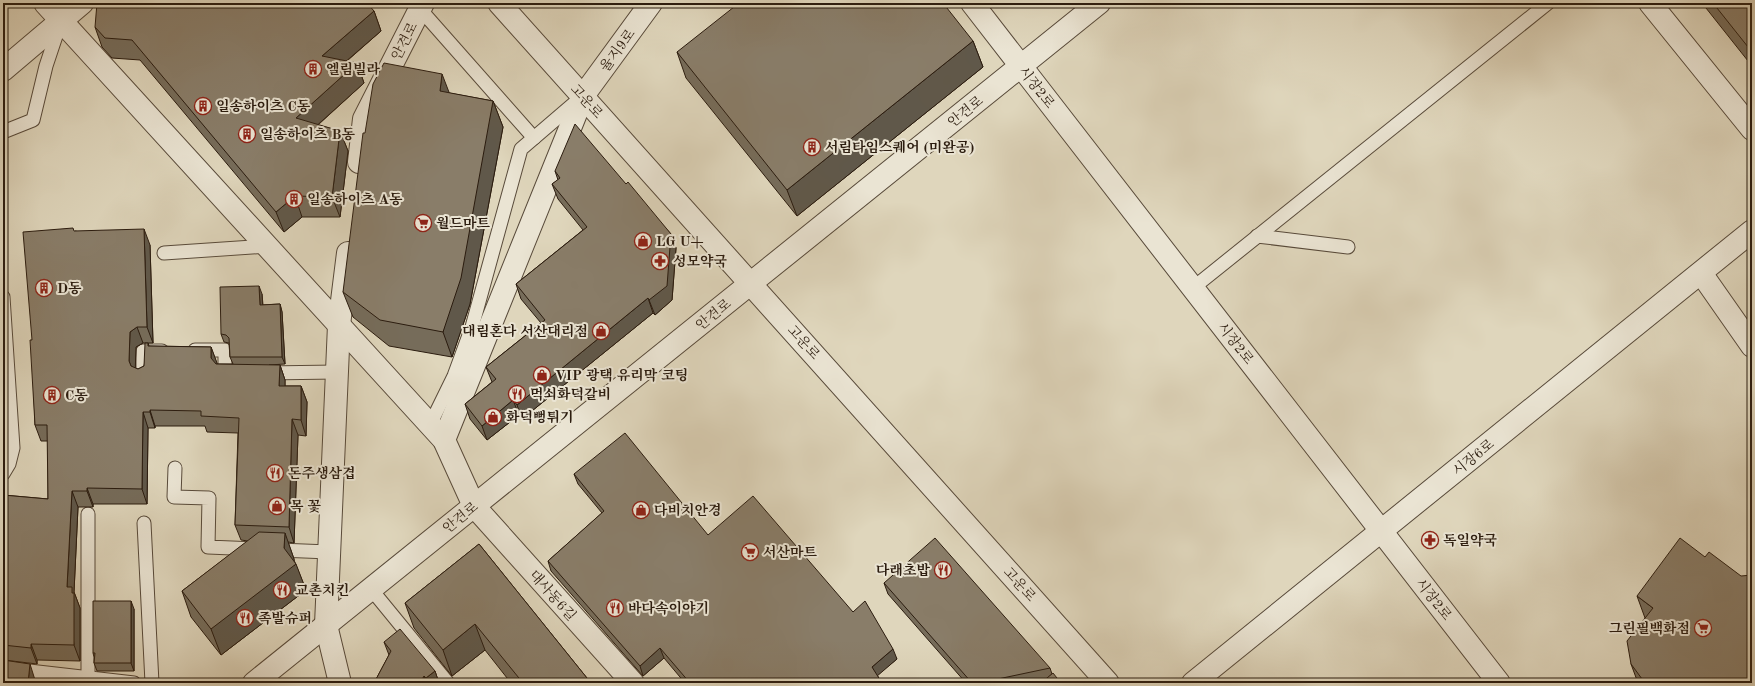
<svg xmlns="http://www.w3.org/2000/svg" width="1755" height="686" font-family="'Old Standard TT','Noto Serif KR',serif">
<rect width="100%" height="100%" fill="#dfd6bc"/>
<filter id="stains"><feTurbulence type="fractalNoise" baseFrequency=".005" numOctaves="4"/><feColorMatrix values="0 0 0 0 .2 0 0 0 0 .09 0 0 0 0 .02 0 0 0 .5 -.17"/></filter>
<radialGradient id="worn" r=".72"><stop offset=".6" stop-color="#630" stop-opacity="0"/><stop offset="1" stop-color="#630" stop-opacity=".3"/></radialGradient>
<g fill="none" stroke-linecap="round" stroke-linejoin="round">
<g stroke="#584a3a" stroke-width="15">
<g id="service">
<polyline points="420,9 534,138"/>
<polyline points="3,132 33,120 46,66 60,24"/>
<polyline points="1257,236 1348,247"/>
<polyline points="164,253 268,246"/>
<polyline points="1193,288 1548,3"/>
<polyline points="3,297 13,448 9,464 3,474"/>
<polyline points="195,350 225,350 225,373 233,373"/>
<polyline points="265,373 337,372"/>
<polyline points="143,377 143,351 162,351"/>
<polyline points="430,425 454,376 472,327 521,149 577,101"/>
<polyline points="175,468 174,497 209,498 208,547 329,552"/>
<polyline points="144,523 152,683"/>
<polyline points="371,589 448,683"/>
<polyline points="3,668 134,683"/>
<polyline points="88,677 88,514"/>
</g>
</g>
<g stroke="#584a3a" stroke-width="24">
<g id="minor">
<polyline points="45,3 444,440 474,506 633,683"/>
<polyline points="972,3 1499,683"/>
<polyline points="1650,3 1752,129"/>
<polyline points="3,70 82,3"/>
<polyline points="359,162 364,119 423,3"/>
<polyline points="1701,273 1752,346"/>
<polyline points="444,440 583,96 651,3"/>
<polyline points="340,683 326,625 339,325 348,253"/>
<polyline points="1193,683 1752,231"/>
</g>
</g>
<g stroke="#584a3a" stroke-width="24">
<g id="tertiary">
<polyline points="499,3 1108,683"/>
<polyline points="254,683 1099,3"/>
</g>
</g>
<use href="#service" stroke="#eae4d3" stroke-width="13"/>
<use href="#minor" stroke="#eae4d3" stroke-width="22"/>
<use href="#tertiary" stroke="#eae4d3" stroke-width="22"/>
</g>
<g fill="#766c5a" stroke="#2b1c0f">
<polygon points="1702,3 1752,3 1752,66"/>
<polygon points="374,11 381,31 347,61 357,63 364,83 318,125 340,131 348,151 340,217 302,217 284,232 140,60 112,58 102,47 95,27"/>
<polygon points="973,41 983,67 797,216 686,78 677,52"/>
<polygon points="449,93 493,101 503,127 470,304 452,357 389,346 353,317 343,292"/>
<polygon points="555,171 626,184 671,234 676,248 672,300 655,315 653,313 522,419 519,415 487,440 470,419 465,404 492,382 486,367 541,323 521,299 516,284 583,230 558,199 552,184 558,180"/>
<polygon points="75,231 150,245 153,343 143,343 136,347 135,368 138,369 144,366 148,343 149,346 211,347 217,364 233,364 230,357 229,344 229,343 224,342 221,334 262,294 263,305 280,304 282,312 285,364 269,365 280,365 285,380 285,386 301,386 307,402 306,436 298,435 294,543 288,542 294,559 294,560 306,590 221,655 191,617 182,591 248,541 241,540 235,525 238,433 207,432 205,426 155,426 155,428 148,428 147,504 93,504 93,507 78,507 74,592 80,608 80,661 37,660 37,664 4,660 35,680 35,683 3,683 3,495 48,499 48,441 41,441 35,425 32,340"/>
<polygon points="574,474 708,535 853,612 897,659 877,675 882,683 685,683 664,658 643,676 551,571 548,561 602,513 578,484"/>
<polygon points="479,544 591,683 511,683 485,650 452,676 414,628 405,603"/>
<polygon points="884,583 1050,668 1052,674 1043,682 1037,683 966,683 888,594"/>
<polygon points="1637,596 1752,683 1638,683 1631,664 1645,618"/>
<polygon points="134,609 134,671 97,671 94,663 94,657 93,653"/>
<polygon points="384,642 435,671 439,683 374,683 389,655"/>
</g>
<g fill="#60584a" stroke="#2b1c0f">
<polygon points="374,11 381,31 329,76 322,56"/>
<polygon points="973,41 983,67 797,216 787,190"/>
<polygon points="357,63 364,83 303,138 296,118"/>
<polygon points="442,74 452,100 440,91"/>
<polygon points="493,101 503,127 470,304 452,357 443,332"/>
<polygon points="340,131 348,151 340,217 332,197"/>
<polygon points="295,196 302,217 284,232 276,212"/>
<polygon points="144,229 150,245 153,343 147,327"/>
<polygon points="671,234 676,248 672,300 655,315 649,300"/>
<polygon points="259,286 262,294 263,313 260,305"/>
<polygon points="648,298 653,313 522,419 517,405"/>
<polygon points="280,304 282,312 285,364 282,357"/>
<polygon points="137,327 143,343 136,347 135,377 129,361 130,332"/>
<polygon points="211,347 217,363 217,373 211,358"/>
<polygon points="280,365 285,380 285,401 279,386"/>
<polygon points="301,386 307,402 306,436 301,420"/>
<polygon points="513,400 519,415 487,440 482,426"/>
<polygon points="150,410 155,426 155,428 150,412"/>
<polygon points="143,412 148,428 147,504 142,489"/>
<polygon points="292,419 298,435 294,543 289,527"/>
<polygon points="87,488 93,504 93,507 87,491"/>
<polygon points="72,491 78,507 74,592 80,608 80,661 74,645 67,587"/>
<polygon points="285,533 294,559 294,566 296,564 306,590 221,655 211,629 284,548"/>
<polygon points="131,601 134,609 134,671 131,663"/>
<polygon points="475,624 485,650 452,676 443,650"/>
<polygon points="31,644 37,660 37,664 31,648"/>
<polygon points="660,648 664,658 643,676 640,666"/>
<polygon points="893,649 897,659 876,677 872,667"/>
<polygon points="30,664 35,680 35,683 28,683"/>
<polygon points="435,671 439,683 428,683 426,678"/>
<polygon points="424,676 426,683 420,683"/>
</g>
<g fill="#897d69" stroke="#2b1c0f">
<polygon points="97,3 367,3 374,11 322,56 357,63 296,118 340,131 332,197 295,196 276,212 132,40 105,38 95,27"/>
<polygon points="739,3 943,3 973,41 787,190 677,52"/>
<polygon points="1713,3 1752,3 1752,52"/>
<polygon points="384,63 442,74 440,91 493,101 461,278 443,332 380,320 343,292 363,133 365,133 373,84"/>
<polygon points="575,124 626,184 628,182 671,234 667,286 649,300 648,298 517,405 513,400 482,426 465,404 496,379 486,367 545,320 516,284 587,227 552,184 560,178 555,171"/>
<polygon points="73,228 74,231 144,229 147,327 137,327 130,332 129,361 131,366 138,369 144,366 145,343 148,343 148,346 211,347 211,358 216,364 280,365 279,386 301,386 301,420 292,419 289,527 235,525 239,418 201,416 201,411 150,410 150,412 143,412 142,489 87,488 87,491 72,491 67,587 72,587 72,593 74,593 74,645 31,644 31,648 3,645 3,495 48,499 47,425 35,425 30,340 32,340 23,232"/>
<polygon points="259,286 260,305 280,304 282,357 230,357 229,338 226,335 221,334 220,287"/>
<polygon points="625,433 708,535 753,496 853,612 865,601 893,649 872,667 882,683 690,683 660,648 640,666 548,561 604,511 574,474"/>
<polygon points="259,532 285,533 284,548 296,564 211,629 182,591"/>
<polygon points="935,538 1050,668 979,683 972,683 884,583"/>
<polygon points="1680,538 1705,557 1709,552 1741,576 1752,575 1752,683 1645,683 1631,664 1627,641 1653,608 1637,596"/>
<polygon points="479,544 591,683 523,683 475,624 443,650 405,603"/>
<polygon points="93,601 131,601 131,663 94,663 95,653 93,653"/>
<polygon points="400,629 435,671 426,678 424,676 420,683 374,683 391,651 384,642"/>
<polygon points="3,660 30,664 28,683 3,683"/>
<polygon points="1053,673 1061,683 1041,683"/>
</g>
<defs>
<g id="building-ring" transform="scale(0.9)"><circle r="9.5" fill="#eae4d3" stroke="#8f2418" stroke-width="1.5"/><path d="M-4-6H4V6H1V3H-1V6H-4ZM-2.5-4.3h1.7v1.8h-1.7ZM.8-4.3h1.7v1.8H.8ZM-2.5-1h1.7V.8h-1.7ZM.8-1h1.7V.8H.8Z" fill="#8f2418"/></g>
<g id="supermarket-ring" transform="scale(0.9)"><circle r="9.5" fill="#eae4d3" stroke="#8f2418" stroke-width="1.5"/><path d="M-6-5.5h2.5l.6 2H6L4.5 2H-2.5L-4.4-4H-6ZM-1.5 3.2a1.3 1.3 0 1 0 .1 0ZM3 3.2a1.3 1.3 0 1 0 .1 0Z" fill="#8f2418"/></g>
<g id="shop-ring" transform="scale(0.9)"><circle r="9.5" fill="#eae4d3" stroke="#8f2418" stroke-width="1.5"/><path d="M-5-2.5h2.3a2.7 3.5 0 0 1 5.4 0H5L5.5 6h-11ZM-1.5-2.5h3a1.5 2.3 0 0 0-3 0Z" fill="#8f2418"/></g>
<g id="pharmacy-ring" transform="scale(0.9)"><circle r="9.5" fill="#eae4d3" stroke="#8f2418" stroke-width="1.5"/><path d="M-2-6h4v4h4v4h-4v4h-4v-4h-4v-4h4Z" fill="#8f2418"/></g>
<g id="restaurant-ring" transform="scale(0.9)"><circle r="9.5" fill="#eae4d3" stroke="#8f2418" stroke-width="1.5"/><path d="M-5-6h1v4h1v-4h1v4h1v-4h1v5L-1.5 .5V6h-2V.5L-5-1ZM5-6V6H3V1.5H1.5Q1.5-4 5-6Z" fill="#8f2418"/></g>
</defs>
<g fill-rule="evenodd">
<use href="#building-ring" x="313" y="69"/>
<use href="#building-ring" x="203" y="106"/>
<use href="#building-ring" x="247" y="134"/>
<use href="#building-ring" x="812" y="147"/>
<use href="#building-ring" x="294" y="199"/>
<use href="#supermarket-ring" x="423" y="223"/>
<use href="#shop-ring" x="643" y="241"/>
<use href="#pharmacy-ring" x="660" y="261"/>
<use href="#building-ring" x="44" y="288"/>
<use href="#shop-ring" x="601" y="331"/>
<use href="#shop-ring" x="542" y="375"/>
<use href="#restaurant-ring" x="517" y="394"/>
<use href="#building-ring" x="52" y="395"/>
<use href="#shop-ring" x="493" y="417"/>
<use href="#restaurant-ring" x="275" y="473"/>
<use href="#shop-ring" x="277" y="506"/>
<use href="#shop-ring" x="641" y="510"/>
<use href="#pharmacy-ring" x="1430" y="540"/>
<use href="#supermarket-ring" x="750" y="552"/>
<use href="#restaurant-ring" x="943" y="570"/>
<use href="#restaurant-ring" x="282" y="590"/>
<use href="#restaurant-ring" x="615" y="608"/>
<use href="#restaurant-ring" x="245" y="618"/>
<use href="#supermarket-ring" x="1703" y="628"/>
</g>
<g text-anchor="middle" stroke-width="4" stroke-linejoin="round" paint-order="stroke">
<g font-size="14" fill="#2b1c0f" stroke="#eae4d3">
<text transform="translate(404 41) rotate(-63)" y="5">안견로</text>
<text transform="translate(617 50) rotate(-54)" y="5">율지9로</text>
<text transform="translate(1037 87) rotate(52)" y="5">시장2로</text>
<text transform="translate(587 101) rotate(48)" y="5">고운로</text>
<text transform="translate(965 111) rotate(-39)" y="5">안견로</text>
<text transform="translate(713 314) rotate(-39)" y="5">안견로</text>
<text transform="translate(804 342) rotate(48)" y="5">고운로</text>
<text transform="translate(1236 343) rotate(52)" y="5">시장2로</text>
<text transform="translate(1473 457) rotate(-39)" y="5">시장6로</text>
<text transform="translate(460 517) rotate(-39)" y="5">안견로</text>
<text transform="translate(1020 584) rotate(48)" y="5">고운로</text>
<text transform="translate(553 595) rotate(48)" y="5">대사동6길</text>
<text transform="translate(1434 599) rotate(52)" y="5">시장2로</text>
</g>
<g font-size="14" font-weight="bold" fill="#2b1c0f" stroke="#eae4d3" text-anchor="start">
<text x="326" y="74">엘림빌라</text>
<text x="216" y="111">일송하이츠 C동</text>
<text x="260" y="139">일송하이츠 B동</text>
<text x="825" y="152">서림타임스퀘어 (미완공)</text>
<text x="307" y="204">일송하이츠 A동</text>
<text x="436" y="228">월드마트</text>
<text x="656" y="246">LG U+</text>
<text x="673" y="266">성모약국</text>
<text x="57" y="293">D동</text>
<text x="588" y="336" text-anchor="end">대림혼다 서산대리점</text>
<text x="555" y="380">VIP 광택 유리막 코팅</text>
<text x="530" y="399">먹쇠화덕갈비</text>
<text x="65" y="400">C동</text>
<text x="506" y="422">화덕뻥튀기</text>
<text x="288" y="478">돈주생삼겹</text>
<text x="290" y="511">목 꽃</text>
<text x="654" y="515">다비치안경</text>
<text x="1443" y="545">독일약국</text>
<text x="763" y="557">서산마트</text>
<text x="930" y="575" text-anchor="end">다래초밥</text>
<text x="295" y="595">교촌치킨</text>
<text x="628" y="613">바다속이야기</text>
<text x="258" y="623">족발슈퍼</text>
<text x="1690" y="633" text-anchor="end">그린필백화점</text>
</g>
</g>
<rect width="1755" height="686" fill="none" stroke="#dfd6bc" stroke-width="16"/>
<rect x="4" y="4" width="1747" height="678" fill="none" stroke="#2b1c0f" stroke-width="2"/>
<rect x="8" y="8" width="1739" height="670" fill="none" stroke="#2b1c0f"/>
<rect width="100%" height="100%" filter="url(#stains)"/>
<rect width="100%" height="100%" fill="url(#worn)"/>
</svg>
